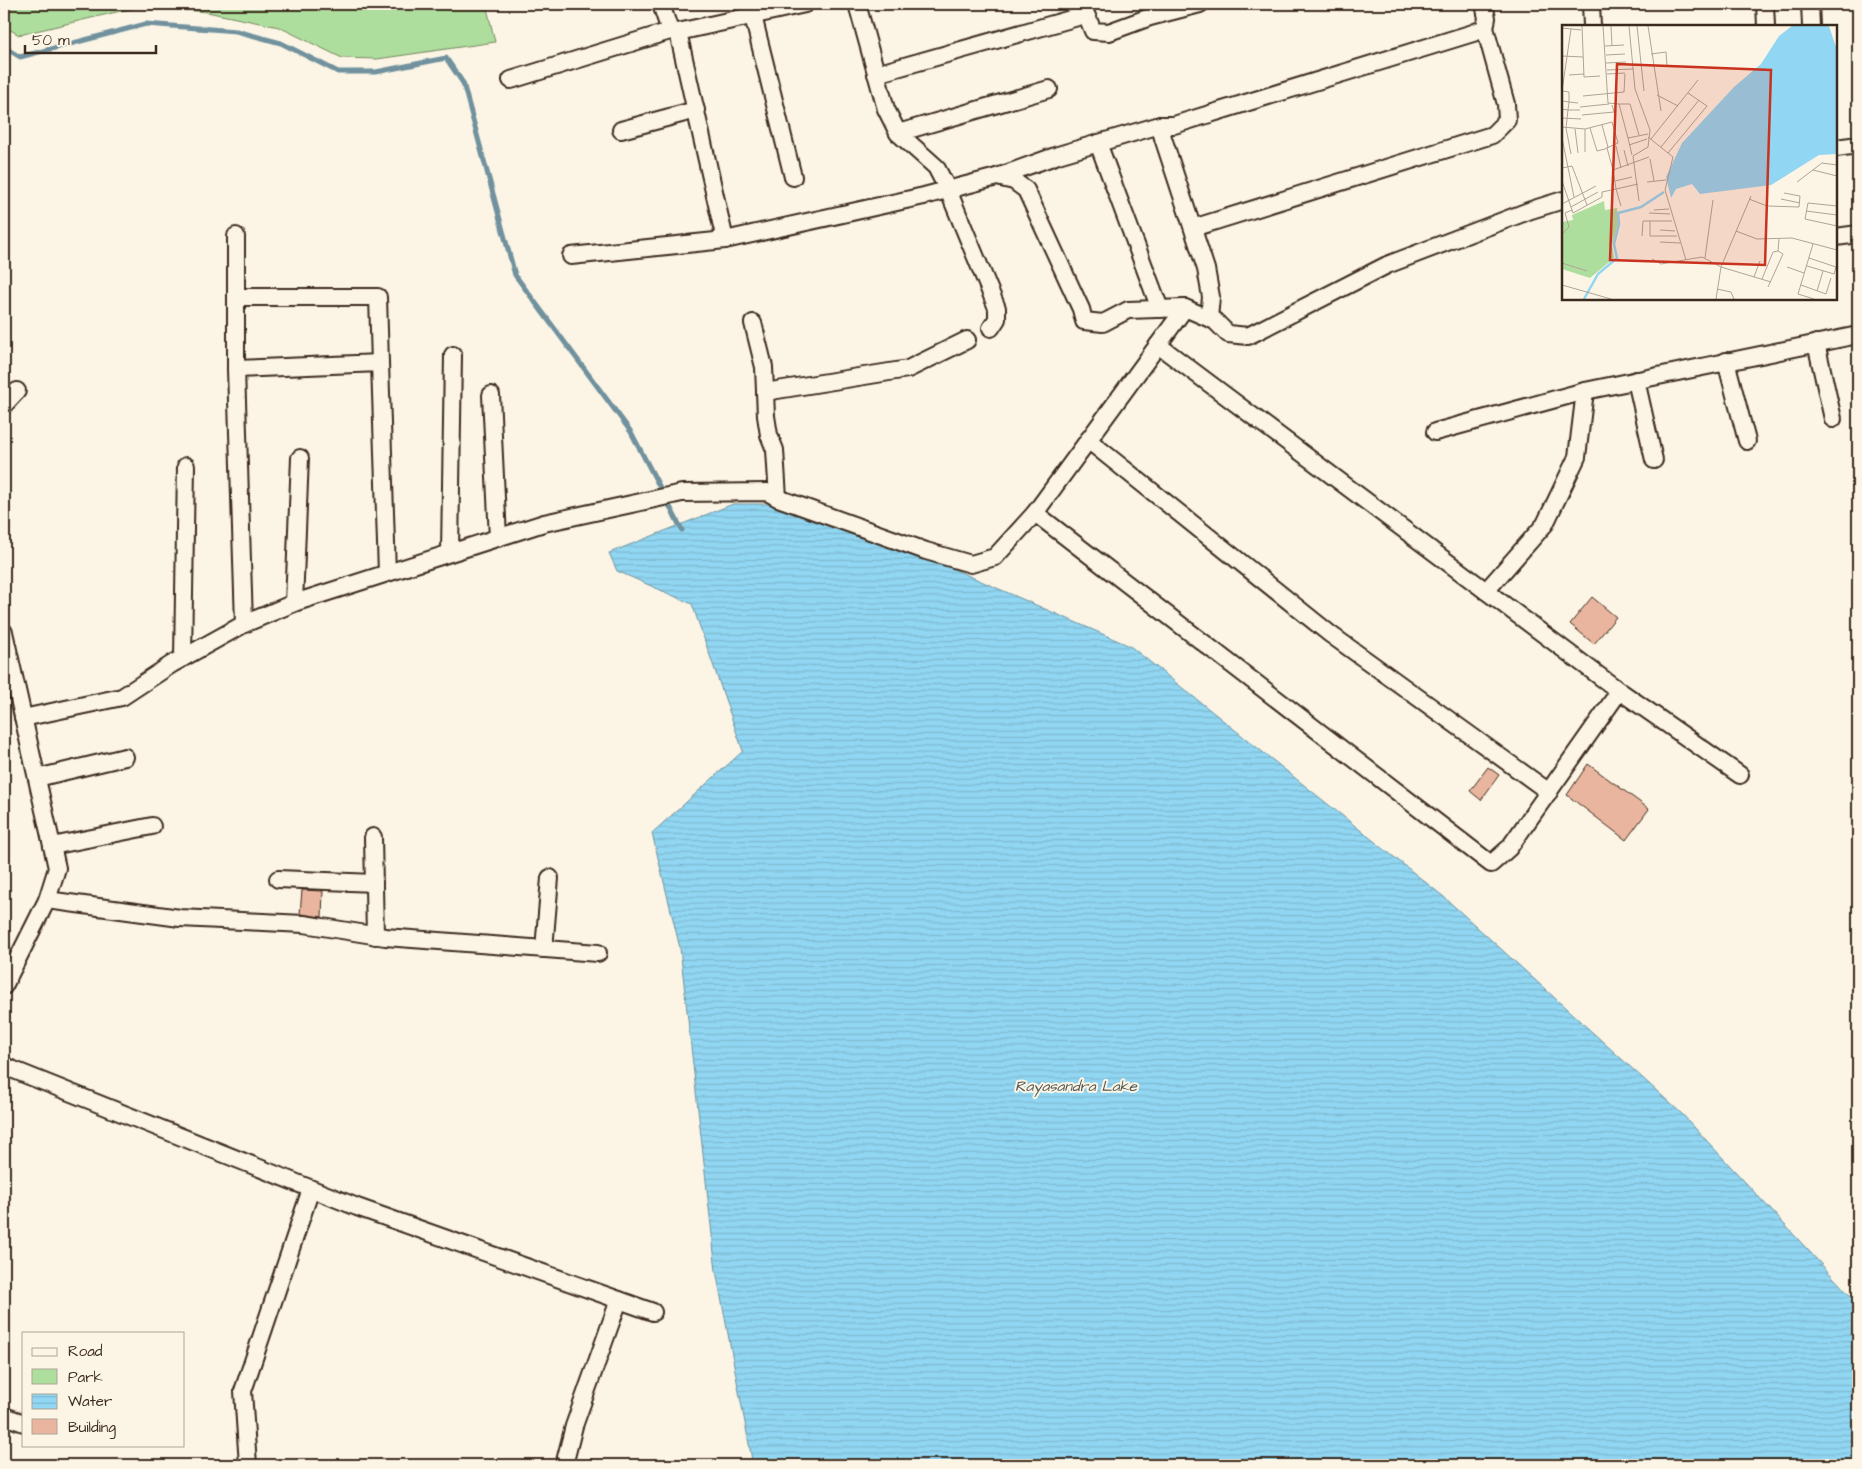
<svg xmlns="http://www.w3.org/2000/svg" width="1862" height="1469" font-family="'Architects Daughter',sans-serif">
<defs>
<pattern id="water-rules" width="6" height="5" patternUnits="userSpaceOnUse" patternTransform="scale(1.25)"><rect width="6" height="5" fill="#91d6f2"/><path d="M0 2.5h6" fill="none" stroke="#7eb8cf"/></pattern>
</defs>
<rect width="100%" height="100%" fill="#fcf5e5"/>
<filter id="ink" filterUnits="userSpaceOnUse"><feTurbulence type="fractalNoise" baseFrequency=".02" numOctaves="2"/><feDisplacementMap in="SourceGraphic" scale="10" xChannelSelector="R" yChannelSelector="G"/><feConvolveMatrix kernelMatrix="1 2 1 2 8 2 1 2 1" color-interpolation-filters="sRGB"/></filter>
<g filter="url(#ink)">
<polygon fill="#aede9e" stroke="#74845e" points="4,4 486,4 495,42 377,59 342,58 279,27 207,12 142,6 19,35 4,26"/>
<polygon fill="url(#water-rules)" stroke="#6f919d" points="733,504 804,504 1130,646 1444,897 1682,1114 1858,1304 1858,1465 753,1465 716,1271 680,948 652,833 743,751 692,604 617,571 609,553"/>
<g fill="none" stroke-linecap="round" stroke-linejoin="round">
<polyline stroke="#6f919d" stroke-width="5" points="4,47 20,57 146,24 236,31 281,43 338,72 376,72 446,58 463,83 515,275 631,432 682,530"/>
</g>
<g fill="#eab59e" stroke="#3b2a1e">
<polygon points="1592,597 1616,617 1594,644 1570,624"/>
<polygon points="1588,764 1649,809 1626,840 1567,795"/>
<polygon points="1488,767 1499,775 1481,800 1470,791"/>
<polygon points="302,890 323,891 322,917 300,914"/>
</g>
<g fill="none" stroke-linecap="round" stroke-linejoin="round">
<g stroke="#3b2a1e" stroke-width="20">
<g id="street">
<polyline points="661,4 670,31 678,32 805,4"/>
<polyline points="857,4 886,109 898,133 936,167 948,190 997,308 997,319 991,328"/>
<polyline points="1082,4 1093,31 1109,32 1150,17 1200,4"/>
<polyline points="1591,4 1592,26"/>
<polyline points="1765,4 1766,26"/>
<polyline points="1810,4 1811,26"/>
<polyline points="753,16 793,177"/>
<polyline points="678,32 725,240"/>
<polyline points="876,74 1085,15"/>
<polyline points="511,80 670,31"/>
<polyline points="621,130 696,110"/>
<polyline points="898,133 1049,89"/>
<polyline points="1098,143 1160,309"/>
<polyline points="1836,148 1858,145"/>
<polyline points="997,177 1058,155 1160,125"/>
<polyline points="1193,228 1492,135 1507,120 1506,104 1485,28"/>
<polyline points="236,236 236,369"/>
<polyline points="1836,237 1858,234"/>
<polyline points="571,256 725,240 924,196 997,177 1014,181 1026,190 1081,309 1084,321 1103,323 1128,310 1185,308 1215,321 1228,334 1248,336 1387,265 1531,210 1563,200"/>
<polyline points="236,297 378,297 380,363"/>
<polyline points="1209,318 1211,297 1206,269 1163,138 1160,125 1174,125 1473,33 1485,28 1487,18 1484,4"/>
<polyline points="753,323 764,367 766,416 769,435 775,450 778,498"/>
<polyline points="1816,343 1833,419"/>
<polyline points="1158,345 1614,687 1740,775"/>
<polyline points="1726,361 1747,441"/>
<polyline points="1636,380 1654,460"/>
<polyline points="765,392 908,369 967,340"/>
<polyline points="491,395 498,538"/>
<polyline points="4,405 17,391"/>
<polyline points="1435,432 1585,391 1858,335"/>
<polyline points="1088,440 1330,634 1549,792"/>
<polyline points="1035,513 1491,864 1509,848 1616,696 1614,687"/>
<polyline points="450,553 453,355"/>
<polyline points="1486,591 1545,524 1577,457 1585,391"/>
<polyline points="294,603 300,458"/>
<polyline points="244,624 236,369 380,363 387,573"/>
<polyline points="4,632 57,868 47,900 4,986"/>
<polyline points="183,658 186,466"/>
<polyline points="23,718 122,697 172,664 244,624 294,603 544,523 682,493 767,492 778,498 926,551 971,564 995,557 1035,513 1185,308"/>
<polyline points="37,778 125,757"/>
<polyline points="373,837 375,936"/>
<polyline points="52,846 152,826"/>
<polyline points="278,879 374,883"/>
<polyline points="47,900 180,918 304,924 385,937 598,953"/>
<polyline points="544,949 550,878"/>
<polyline points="4,1066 357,1207 653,1312"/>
<polyline points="4,1416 24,1423"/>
<polyline points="248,1465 243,1391 311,1189"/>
<polyline points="564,1465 574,1426 619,1300"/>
</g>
</g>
<use href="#street" stroke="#fcf5e5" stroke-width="16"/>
</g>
</g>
<g text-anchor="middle" stroke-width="4" stroke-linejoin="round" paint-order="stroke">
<g font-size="15" font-style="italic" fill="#505553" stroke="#fcf5e5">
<text x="1076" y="1091">Rayasandra Lake</text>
</g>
</g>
<g transform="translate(1562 25)">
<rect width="275" height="275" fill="#fcf5e5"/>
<path d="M42,176L43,185L55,183L56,199L50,220L52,233L28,253L0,244V197L11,195L10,190Z" fill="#aede9e"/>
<path d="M230,1H267L275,25V129L257,130L209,160L138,169L130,159L114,164L109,173L104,152L120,118L172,62L199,39L217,11Z" fill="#91d6f2"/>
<path fill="none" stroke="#91d6f2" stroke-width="2.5" d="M22,274L36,249L55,233L52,219L57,199L56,188L79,182L102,167"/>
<path fill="none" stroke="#afa495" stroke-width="1" d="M20,1L22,52L38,51M41,1L46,78L57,79L66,113L86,109M49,1L50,21M67,1L73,64L88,105L86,122L71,131L77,176M75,1L82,66M86,1L99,86M0,3L19,5M43,21L62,20M89,29L104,27L105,41M44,30L63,29M0,31L21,32M44,38L64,37M45,45L71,44M45,49L63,48M7,50L22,49M0,66L9,4M95,70L116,81M21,71L62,67L63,49M0,76L7,77V67L0,66M16,78L7,77L6,85H18M57,79H68L77,110M18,82L47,79M0,84L6,85L4,103L9,129M20,90L52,87L50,80M0,93L19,94M0,102L23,104V127M28,103L35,126L43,124L46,122L40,100M13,104L16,128M23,104L50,97L56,118L45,123L51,145M86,112L111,132L103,165L124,235M0,113L12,172M66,113L70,130M89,114L136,55M67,120L85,114M54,121L59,143M99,122L137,75M62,125L66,141M106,128L145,81L126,68M88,134L92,156M0,143L10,141L25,180M251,145L275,151M0,156L11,188L40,172V167L54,164L51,145L87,132M53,156L70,152M85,157L104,155M235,157L260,138L275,140M54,164L76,159M54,164L59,181M187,174L205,181L237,182L238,171L222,168M219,174L238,178M0,179L34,161M275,181L246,178L243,194L275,201M9,182L36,167M92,185L107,184M244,186L275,190M87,188L108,189M110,196H88V211H115M98,205L113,206M174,206L195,214L230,213L275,225M0,209L7,202L3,188L10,185M80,211L81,196H88M98,217L118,218M251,219L236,269L252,274M143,233L151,175M247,233L274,242M90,234L99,239L140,232L159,242L209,257M0,238L25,246M245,241L272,249L274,242M225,242L242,248M192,252L198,236M200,254L211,227L216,226M0,260L49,274M239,260L264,269L269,253M206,262L221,229L216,226L217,214M155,264L169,267L172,274M255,266L261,246M154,274L159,242L189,171"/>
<path fill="#c8321e" fill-opacity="0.15" stroke="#c8321e" stroke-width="2.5" d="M55,39L209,45L203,240L48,235Z"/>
<rect width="275" height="275" fill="none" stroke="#3b2a1e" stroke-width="2.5"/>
</g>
<rect width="1862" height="1469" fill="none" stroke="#fcf5e5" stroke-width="20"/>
<rect x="10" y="10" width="1842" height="1449" fill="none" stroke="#3b2a1e" stroke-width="2" filter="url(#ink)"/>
<rect x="22" y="1332" width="162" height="115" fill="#fcf5e5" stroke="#afa495"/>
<rect x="32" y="1348" width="25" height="8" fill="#fcf5e5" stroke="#afa495"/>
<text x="68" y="1356" font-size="15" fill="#3b2a1e">Road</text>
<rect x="32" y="1369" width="25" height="15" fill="#aede9e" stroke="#afa495"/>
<text x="68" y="1382" font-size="15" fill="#3b2a1e">Park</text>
<rect x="32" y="1394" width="25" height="15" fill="url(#water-rules)" stroke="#afa495"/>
<text x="68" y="1406" font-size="15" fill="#3b2a1e">Water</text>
<rect x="32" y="1419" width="25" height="15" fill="#eab59e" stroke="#afa495"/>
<text x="68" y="1432" font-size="15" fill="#3b2a1e">Building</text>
<path d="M25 45v8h131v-8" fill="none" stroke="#3b2a1e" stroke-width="2.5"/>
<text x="32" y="45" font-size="15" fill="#3b2a1e" stroke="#fcf5e5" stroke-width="4" paint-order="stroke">50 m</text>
</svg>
